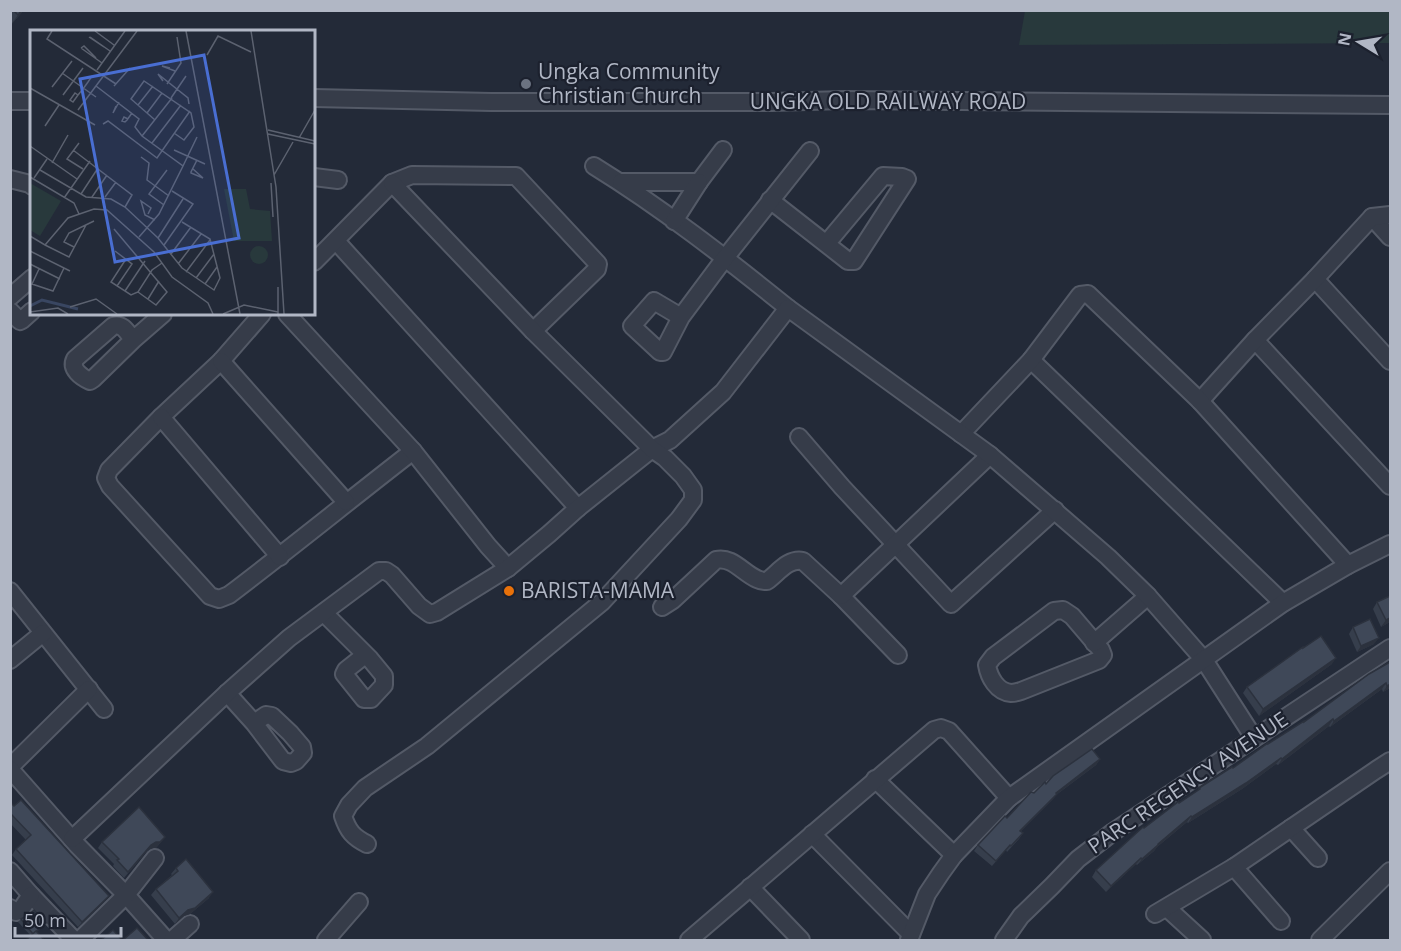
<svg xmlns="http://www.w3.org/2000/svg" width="1401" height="951" font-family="'Open Sans',sans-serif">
<rect width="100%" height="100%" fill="#232a38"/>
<polygon fill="#28393c" points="1025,11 1390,11 1390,43 1019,45"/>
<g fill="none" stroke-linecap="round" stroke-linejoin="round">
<g stroke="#545a67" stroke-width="20">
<g id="minor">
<polyline points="314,98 491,102 771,102 844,100 1390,105"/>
<polyline points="10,101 32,101"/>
<path d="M594,166C662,208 726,258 788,308"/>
<polyline points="314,177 338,180"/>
<polyline points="10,179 30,184 32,186"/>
<polyline points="621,182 699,182 723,150"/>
<polyline points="770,200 848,261 854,261 907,179 902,177 883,176 827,243"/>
<polyline points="1372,217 1390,237"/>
<polyline points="674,221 699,182"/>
<polyline points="336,241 578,508"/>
<polyline points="314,262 392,183 412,175 516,176 598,264 597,269 533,331"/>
<polyline points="1315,279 1390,361"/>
<polyline points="10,297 32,278"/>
<polyline points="10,311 20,321 22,320 32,311"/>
<path d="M262,314L221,361L161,417L109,470L106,478L110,486L210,596L219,599L229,595C291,548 351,499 413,451"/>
<polyline points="287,314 413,451 488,546 508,568"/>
<polyline points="681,317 654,301 632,326 660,352 663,352 681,317 725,258 810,151"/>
<path d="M133,340C127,332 123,323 113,326L75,359C70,369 81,377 90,381L93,379L133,340L163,314"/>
<polyline points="1255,340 1390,486"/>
<polyline points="1031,360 1283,603"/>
<polyline points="221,361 346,502"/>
<polyline points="1200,401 1255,340 1315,279 1372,217 1390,215"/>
<polyline points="161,417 280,557"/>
<polyline points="961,434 1031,360 1080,295 1088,294 1200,401 1348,565"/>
<polyline points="799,437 842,487 951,604 1055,510"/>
<polyline points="10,591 104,709"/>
<polyline points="841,596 898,655"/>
<path d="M662,607L673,600L716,560C732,556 743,573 757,579C759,580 765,581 767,581C778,573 788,558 803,561L841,596L990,455"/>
<path d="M1063,610L1072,616L1101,650L1103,655L1099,660L1021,691C1018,692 1015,693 1011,693C997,692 989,677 987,665L993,657L1054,611Z"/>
<polyline points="324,613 370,659 384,676 384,685 371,699 364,699 344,674 346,670 365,655"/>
<polyline points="1094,643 1148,596"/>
<polyline points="10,660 43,633"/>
<polyline points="227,693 254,723 283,761 291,763 296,761 303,753 302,747 290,733 272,716 266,715 254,723"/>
<polyline points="10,767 89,689"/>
<polyline points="10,769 77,845 126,895 166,940"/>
<polyline points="875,779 954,855"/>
<polyline points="1291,828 1318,858"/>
<polyline points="812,834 911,934"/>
<polyline points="72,839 227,693 289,638 379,571 386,571 392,575 419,606 430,614 437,612 508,568 549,534 578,508 652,449 670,440 723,392 788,308 990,455 1108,557 1148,596 1204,660 1254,738"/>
<path d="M367,844C353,837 348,831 343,816L349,805L365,788L427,746L602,602L679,519L693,500V490L683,476L665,458L652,449L533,331L392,183"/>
<polyline points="1234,867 1281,921"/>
<polyline points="10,871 31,895 74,940"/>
<polyline points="750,887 801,940"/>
<polyline points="10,908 16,912 20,911 31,895"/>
<polyline points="1167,908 1202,940"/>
<polyline points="1155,914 1234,867 1376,770 1390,761"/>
<polyline points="80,940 126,895 155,858"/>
<polyline points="172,940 190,924"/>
<polyline points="326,940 359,902"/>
<polyline points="689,940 934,730 941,728 949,731 1009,798"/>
<polyline points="909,940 927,894 941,873 954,855 1009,798 1283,603 1348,565 1390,544"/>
<polyline points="1004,940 1021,916 1052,886 1078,859 1113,832 1390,648"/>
<polyline points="1320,940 1390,871"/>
</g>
</g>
<use href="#minor" stroke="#363c49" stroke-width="16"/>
</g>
<g fill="#363e4c">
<polygon points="10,10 24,10 10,26"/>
<polygon points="1377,602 1390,622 1381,627 1373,609"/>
<polygon points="1353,627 1374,644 1357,652 1349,634"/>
<polygon points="1390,662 1390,688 1383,692 1382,689 1330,727 1329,726 1278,765 1276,764 1242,789 1188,823 1187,822 1157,847 1154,851 1137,865 1136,864 1106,892 1092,877 1096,870 1144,828 1198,791 1199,788 1233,768 1268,744 1304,722"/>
<polygon points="1332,664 1259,716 1243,693 1247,687"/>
<polygon points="1100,759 1096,765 1056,795 1053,799 1021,831 1023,833 1019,839 1007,852 1006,850 992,866 974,851 978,845 1034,793 1046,784"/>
<polygon points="10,802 105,901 78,927 12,855 16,849 26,840 10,823"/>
<polygon points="165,837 156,848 152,848 147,851 124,878 113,866 114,864 98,848 102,842"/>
<polygon points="176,868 209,898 190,914 184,916 175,924 151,895 156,889 172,875 171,874"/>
<polygon points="21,919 44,926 31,936 18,922"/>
</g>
<g fill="#2c323e">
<polygon points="22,10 24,10 10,26 18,15"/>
<polygon points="974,10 1000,10 998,12 974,11"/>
<polygon points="1390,618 1390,622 1381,627 1386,620"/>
<polygon points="1379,638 1374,644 1357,652 1361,646"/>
<polygon points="1336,658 1332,664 1259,716 1263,709"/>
<polygon points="1386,683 1382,689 1330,727 1334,721"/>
<polygon points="1390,684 1390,688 1383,692 1387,686"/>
<polygon points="1333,719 1329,726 1278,765 1282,759"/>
<polygon points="1281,758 1276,764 1242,789 1188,823 1192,817"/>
<polygon points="1100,759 1096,765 1056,795 1053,799 1016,836 1020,831 1056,793"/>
<polygon points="1191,816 1187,822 1157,847 1154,851 1137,865 1142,859 1158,844"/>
<polygon points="165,837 156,848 152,848 147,851 124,878 151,845"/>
<polygon points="1141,858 1136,864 1106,892 1111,886"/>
<polygon points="213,892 209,898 190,914 184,916 175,924 179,918 188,910"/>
<polygon points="109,896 105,901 78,927 82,922"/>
</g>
<g fill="#3f4858" stroke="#2c323e" stroke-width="1.5">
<polygon points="13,10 22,10 18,15"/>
<polygon points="1390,596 1390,618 1386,620 1377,602"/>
<polygon points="1370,619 1379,638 1361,646 1353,627"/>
<polygon points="1321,636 1336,658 1263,709 1247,687 1303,647 1303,648"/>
<polygon points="1390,662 1390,684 1387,686 1386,683 1334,721 1333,719 1282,759 1281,758 1246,783 1192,817 1191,816 1158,844 1158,845 1142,859 1141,858 1111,886 1096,870 1143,827 1144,828 1178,802 1179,803 1200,789 1199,788 1232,767 1233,768 1268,743 1268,744 1304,721 1304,722 1369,674"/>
<polygon points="1092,749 1100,759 1056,793 1057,794 1020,831 1023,833 1011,846 1010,845 996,861 978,845 1005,816 1007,818 1031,792 1034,793 1045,782 1046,784 1053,776"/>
<polygon points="21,800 109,896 82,922 16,849 31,835 12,815 10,817 10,802 14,806"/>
<polygon points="139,807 165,837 160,842 156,842 151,845 128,872 117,860 119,859 102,842"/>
<polygon points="186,859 213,892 195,908 188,910 179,918 156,889 178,871 176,868"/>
<polygon points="34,910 46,923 33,934 21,919 30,914"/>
<polygon points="137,928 148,940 123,940"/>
<polygon points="113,930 122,940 101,940"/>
<polygon points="36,931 44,940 26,940"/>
</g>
<circle fill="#6b7280" stroke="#1c212e" stroke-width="2" cx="526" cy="84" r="6"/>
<circle fill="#e8710a" stroke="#1c212e" stroke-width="2" cx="509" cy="591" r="6"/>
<g text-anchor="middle" stroke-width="4.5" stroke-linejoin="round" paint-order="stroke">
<g font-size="21" fill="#b1b7c5" stroke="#1c212e" text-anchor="start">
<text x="538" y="79">Ungka Community<tspan x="538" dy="24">Christian Church</tspan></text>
<text x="521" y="598">BARISTA-MAMA</text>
</g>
<g font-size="21" fill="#b1b7c5" stroke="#1c212e">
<text x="888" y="109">UNGKA OLD RAILWAY ROAD</text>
<text transform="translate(1188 783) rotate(-34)" y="7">PARC REGENCY AVENUE</text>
</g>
</g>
<g transform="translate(30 30)">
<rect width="285" height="285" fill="#232a38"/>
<path d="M0,153L31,171L10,206L0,200ZM194,159H216L220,179L240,181L242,211H204Z" fill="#28393c"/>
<path d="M220 225a9 9 0 1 1 18 0a9 9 0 1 1-18 0Z" fill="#28393c"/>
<path fill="none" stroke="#394661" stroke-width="3" d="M0,276L12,270L48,279"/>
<path fill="none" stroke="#5c6270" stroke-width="1.5" d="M22,1L17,9L86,54M65,1L84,15M156,1L210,284M221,1L246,157L254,284M59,7L74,17M60,7L80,21M51,18L72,33M51,18L54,16L66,28M177,25L188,6L221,22M140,38L132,36L145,41M67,40L95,1M32,43L66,67M133,51L128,44L158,68L159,74M137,54L151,33L147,7M66,56L109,89L105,97L112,106L153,136L129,184L109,207M84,56L100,38M22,57L42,31M0,58L65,95M33,65L53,38M48,65L45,63L40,70L43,72L48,65L53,59L58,52L62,46M141,68L156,46M108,75L123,56M86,76L83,83L89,72M48,80L107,1M117,83L132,63M98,89L94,87L92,91L95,92L97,90L102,83M125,90L101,69L114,51L161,83L164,97L154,110L144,103M73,94L78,91L127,128L160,81M15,96L29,75M238,100L285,111M238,104L285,114M112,106L142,68M269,108L285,80M49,113L37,129L53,139M122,113L151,75M0,116L47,149M43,120L102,165L95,177M144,120L175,134M111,127L119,133L117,150L139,166M22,133L38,105M153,136L167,107M163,139L173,148L161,143V142L167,130M10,140L56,167L81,169L95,177L128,208L152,238L184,260L190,248L180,209L152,192M244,145L263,112M0,147L44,173L49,184M4,148L17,129M241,153L243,187M51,164L68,138M62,167L77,145M75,167L86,152M34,168L60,131M134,175L119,164L137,140M118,184L121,178L111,171L115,185L125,190M84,199L137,262L126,275L108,262M0,206L15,215L38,188L64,179L77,180L124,222L142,247L178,273L183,284M128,208L153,169M15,215L39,227L56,195M134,215L163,174L142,161M44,217L34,212L39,203L64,191M0,221L40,241M85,221L102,234L87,256M141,224L161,197M96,229L81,252L101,265L108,262L122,240L132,233M0,234L30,249M148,234L171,204M9,239L2,254L23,261L34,238M156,242L180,210M166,248L184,224M175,254L187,237M248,257V284M95,261L115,231M118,269L129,251M40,277L66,269L87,284M0,282L28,278L38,284M193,284L214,275L248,282"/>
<path fill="#496ed2" fill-opacity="0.15" stroke="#496ed2" stroke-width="3" d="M174,25L209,208L85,232L50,49Z"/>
<rect width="285" height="285" fill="none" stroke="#b1b7c5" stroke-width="3"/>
</g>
<rect width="1401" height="951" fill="none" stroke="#b1b7c5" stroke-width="24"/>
<g transform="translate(1359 42) rotate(281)" stroke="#1c212e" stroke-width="4.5" paint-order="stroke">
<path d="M0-4.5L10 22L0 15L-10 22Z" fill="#b1b7c5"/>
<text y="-9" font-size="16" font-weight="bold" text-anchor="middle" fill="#b1b7c5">N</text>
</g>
<path d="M15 927v9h106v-9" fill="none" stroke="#b1b7c5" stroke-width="3"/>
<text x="24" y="927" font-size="18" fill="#b1b7c5" stroke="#1c212e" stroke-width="4.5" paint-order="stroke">50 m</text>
</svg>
